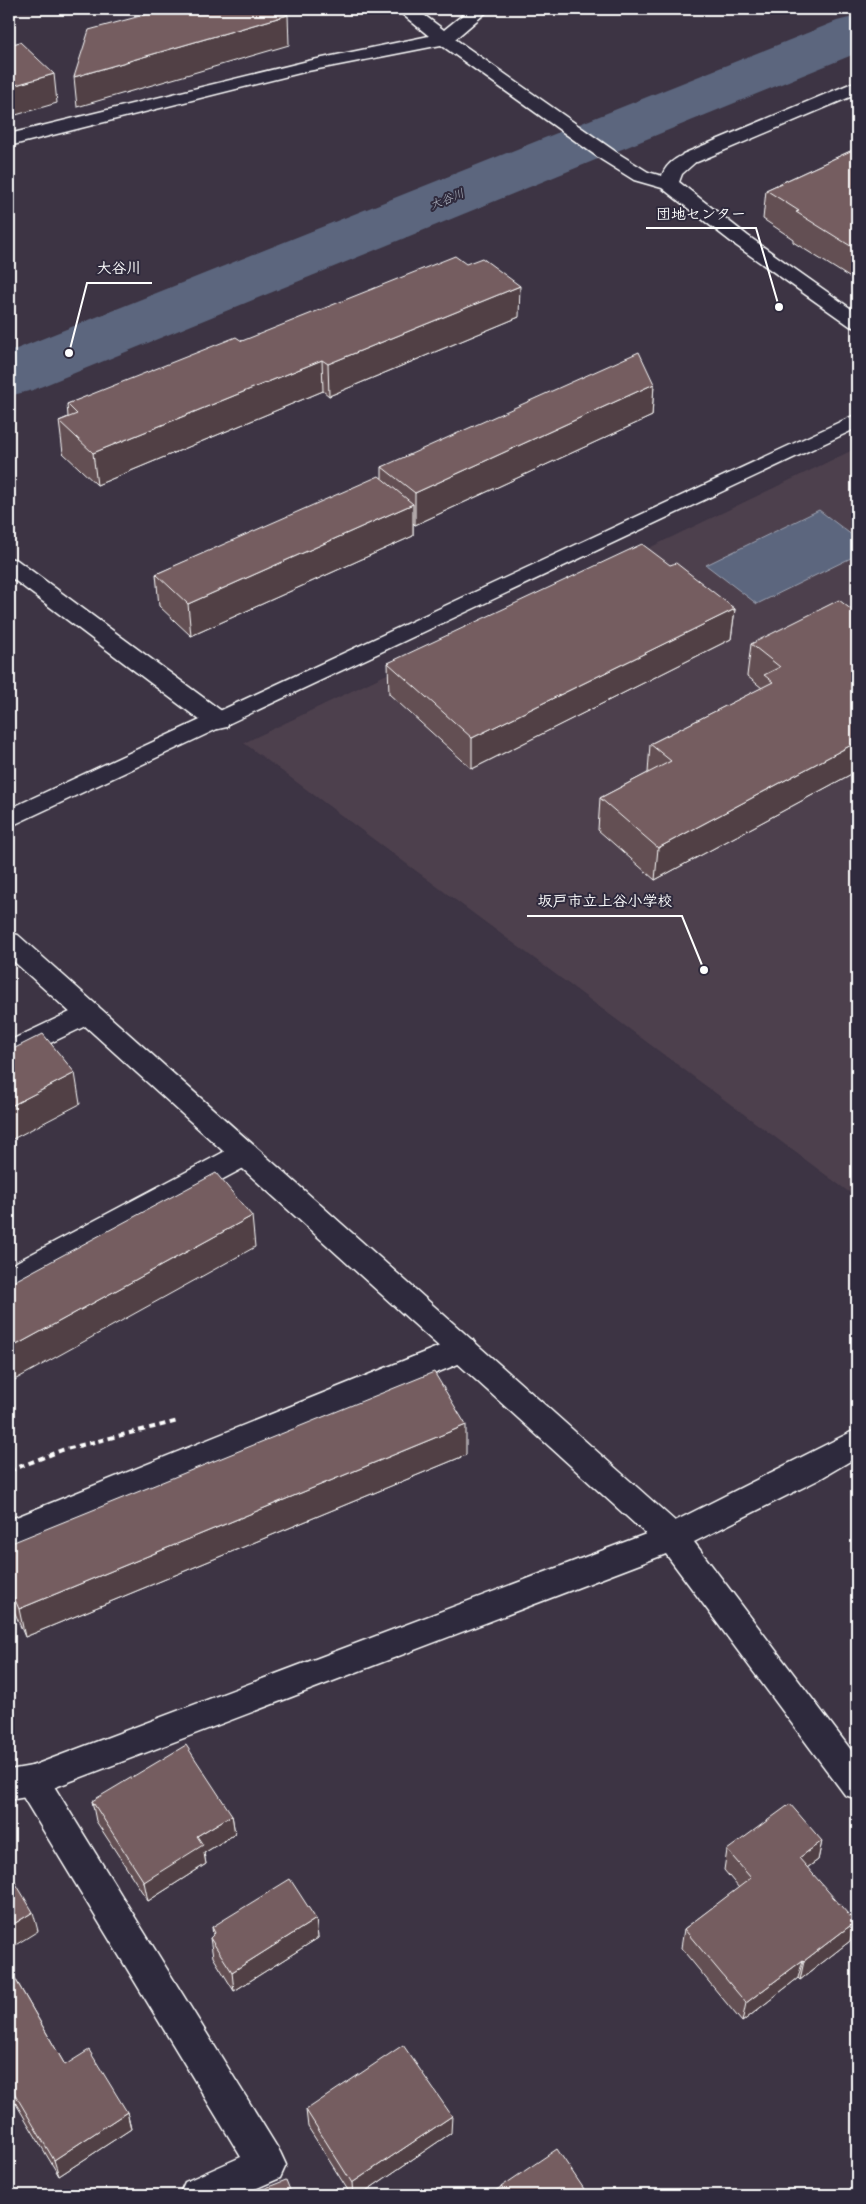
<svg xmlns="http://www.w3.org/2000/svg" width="866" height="2204" font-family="Mali,'Klee One',sans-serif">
<rect width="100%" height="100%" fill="#3d3444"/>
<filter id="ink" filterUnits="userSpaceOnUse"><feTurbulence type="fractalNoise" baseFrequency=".02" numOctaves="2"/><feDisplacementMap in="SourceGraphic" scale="10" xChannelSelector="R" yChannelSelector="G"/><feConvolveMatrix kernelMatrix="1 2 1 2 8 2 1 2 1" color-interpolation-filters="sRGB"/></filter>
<g filter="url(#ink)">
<polygon fill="#4e404d" points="857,448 857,1198 244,743"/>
<polygon fill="#5b667e" stroke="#9da3b2" points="819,510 857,539 857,555 757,604 706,565"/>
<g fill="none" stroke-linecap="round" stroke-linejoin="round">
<polygon fill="#5b667e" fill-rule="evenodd" points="857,16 857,53 33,390 9,396 9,352 837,21"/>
<g stroke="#fff" stroke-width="3">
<g id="service">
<polygon points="89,1003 98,1006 102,1013 98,1020 9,1063 9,1041"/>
<polygon points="245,1143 255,1146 259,1154 255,1162 19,1288 9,1292 9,1266 235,1146"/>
<polygon points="462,1337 473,1340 477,1349 473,1358 9,1547 9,1520"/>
<polygon points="32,1766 44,1770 280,2152 286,2165 280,2178 241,2195 179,2195 185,2182 241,2157 20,1792 15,1781 20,1770"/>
</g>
</g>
<g stroke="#fff" stroke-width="3">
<g id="minor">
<path d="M396,9H416L444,30L470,9H490L455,39L616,152L648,172L662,176C666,163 683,151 697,154L700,158L682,174L679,182L748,236L857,313V328L850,326L734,244L662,188L634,180L602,160L441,45L308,71L9,146V134L308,61L429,36Z"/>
<polygon points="9,558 17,560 227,715 230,721 227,727 218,729 209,727 9,576"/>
<polygon points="9,933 18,935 675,1521 857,1429 857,1457 818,1480 694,1542 857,1758 857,1799 845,1795 666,1554 32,1796 9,1800 9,1770 32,1766 646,1534 9,957"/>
</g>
</g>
<g stroke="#fff" stroke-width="3">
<g id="tertiary">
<polygon points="857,81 857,94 697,162 683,162 680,158 683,154"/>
<polygon points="857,414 857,428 9,827 9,809"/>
</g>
</g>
<polyline stroke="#fff" stroke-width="4" stroke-dasharray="6 4.5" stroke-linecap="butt" points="9,1471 62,1450 178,1421"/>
<use href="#service" fill="#2f2a3d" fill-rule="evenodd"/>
<use href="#minor" fill="#2f2a3d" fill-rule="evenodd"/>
<use href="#tertiary" fill="#2f2a3d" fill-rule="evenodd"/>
</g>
<g fill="#645053" stroke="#fff">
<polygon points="857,119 857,139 855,138"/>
<polygon points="857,148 857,282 793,242 793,239 763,219 766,190"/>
<polygon points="519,317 329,396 323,391 97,485 63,453 59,421 68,417 67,404 242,341"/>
<polygon points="654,384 652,416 415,525 413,523 413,536 191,636 159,606 156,574 382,478 382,467"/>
<polygon points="670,565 735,609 731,639 472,769 389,694 388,663"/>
<polygon points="857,614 857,771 655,880 598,830 600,798 648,773 650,744 762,688 747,676 751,644"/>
<polygon points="466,1455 25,1637 9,1599 9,1544"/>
<polygon points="92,1801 232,1815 235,1834 204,1853 206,1864 148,1901 96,1821"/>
<polygon points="822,1841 818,1860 807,1868 850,1941 800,1980 798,1978 742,2022 681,1948 684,1929 739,1888 724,1870 727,1850"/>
<polygon points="316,1919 318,1938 234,1991 213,1957 210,1938 213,1936 212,1927"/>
<polygon points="9,1968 65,2065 127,2112 131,2129 59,2176 9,2092"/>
<polygon points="306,2110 451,2133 360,2195 351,2195 308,2127"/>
</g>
<g fill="#514144" stroke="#fff">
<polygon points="288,15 289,45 77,107 74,77"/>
<polygon points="54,74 57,103 9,117 9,87"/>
<polygon points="520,286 519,317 329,396 328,364"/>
<polygon points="322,360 323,391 97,485 93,453"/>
<polygon points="654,384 652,416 415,525 415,493"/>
<polygon points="413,504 413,536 191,636 188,604"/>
<polygon points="735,609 731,639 472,769 472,738"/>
<polygon points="857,742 857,771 655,880 658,848"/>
<polygon points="75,1073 80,1104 9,1141 9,1107"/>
<polygon points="252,1216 255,1247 9,1383 9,1349"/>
<polygon points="466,1425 466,1455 25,1637 19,1609"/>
<polygon points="232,1815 235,1834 204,1853 206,1864 148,1901 144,1882 197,1836"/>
<polygon points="822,1841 818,1860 794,1877 799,1858"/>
<polygon points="33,1912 38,1931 9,1949 9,1927"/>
<polygon points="316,1919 318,1938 234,1991 232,1972"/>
<polygon points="855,1922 850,1941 800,1980 804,1961"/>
<polygon points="803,1960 798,1978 742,2022 746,2003"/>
<polygon points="127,2112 131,2129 59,2176 54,2160"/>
<polygon points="452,2116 451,2133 360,2195 353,2195 352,2183"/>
</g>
<g fill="#745d61" stroke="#fff">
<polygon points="166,9 281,9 288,15 74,77 89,30"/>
<polygon points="20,42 54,74 9,87 9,45"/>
<polygon points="857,148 857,250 796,212 799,211 766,190"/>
<polygon points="455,256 466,264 482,258 520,286 328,364 322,360 93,453 59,421 77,414 67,404 236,337 242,341"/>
<polygon points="639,352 654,384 415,493 382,467"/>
<polygon points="379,476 413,504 188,604 156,574"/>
<polygon points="642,544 670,565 676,563 735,609 472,738 388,663"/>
<polygon points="839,600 857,614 857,742 658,848 600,798 671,761 650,744 773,682 764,675 780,667 751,644"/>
<polygon points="43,1034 75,1073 9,1107 9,1051"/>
<polygon points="216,1173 252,1216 9,1349 9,1284"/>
<polygon points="434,1372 466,1425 19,1609 9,1586 9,1544"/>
<polygon points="186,1745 232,1815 197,1836 203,1845 144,1882 92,1801"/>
<polygon points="790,1804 822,1841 799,1858 855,1922 804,1961 803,1960 746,2003 684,1929 751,1878 727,1850"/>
<polygon points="9,1872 33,1912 9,1927"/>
<polygon points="290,1879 316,1919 232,1972 210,1938 215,1933 212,1927"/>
<polygon points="9,1968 65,2065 89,2050 127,2112 54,2160 9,2084"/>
<polygon points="403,2045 452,2116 352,2183 306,2110"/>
<polygon points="557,2149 588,2195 489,2195"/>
<polygon points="286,2180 292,2195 248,2195"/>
</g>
</g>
<g text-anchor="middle" stroke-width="4" stroke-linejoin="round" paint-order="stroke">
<g font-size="12" font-style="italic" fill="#adb2be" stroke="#2f2a3d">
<text transform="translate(447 199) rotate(-22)" y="4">大谷川</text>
</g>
</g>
<path fill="none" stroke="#fff" stroke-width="2" d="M779 307L756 228H646M69 353L87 283H152M704 970L682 916H527"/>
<g fill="#fff" stroke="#2f2a3d" stroke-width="2">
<circle cx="779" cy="307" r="5"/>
<circle cx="69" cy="353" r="5"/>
<circle cx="704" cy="970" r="5"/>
</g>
<g font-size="15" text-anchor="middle" font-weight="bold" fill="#fff" stroke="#2f2a3d" stroke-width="4" stroke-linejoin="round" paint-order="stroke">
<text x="701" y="219">団地センター</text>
<text x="119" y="273">大谷川</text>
<text x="605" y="906">坂戸市立上谷小学校</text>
</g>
<rect width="866" height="2204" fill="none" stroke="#2f2a3d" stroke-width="30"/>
<rect x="15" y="15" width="836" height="2174" fill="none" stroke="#fff" stroke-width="2" filter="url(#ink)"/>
</svg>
